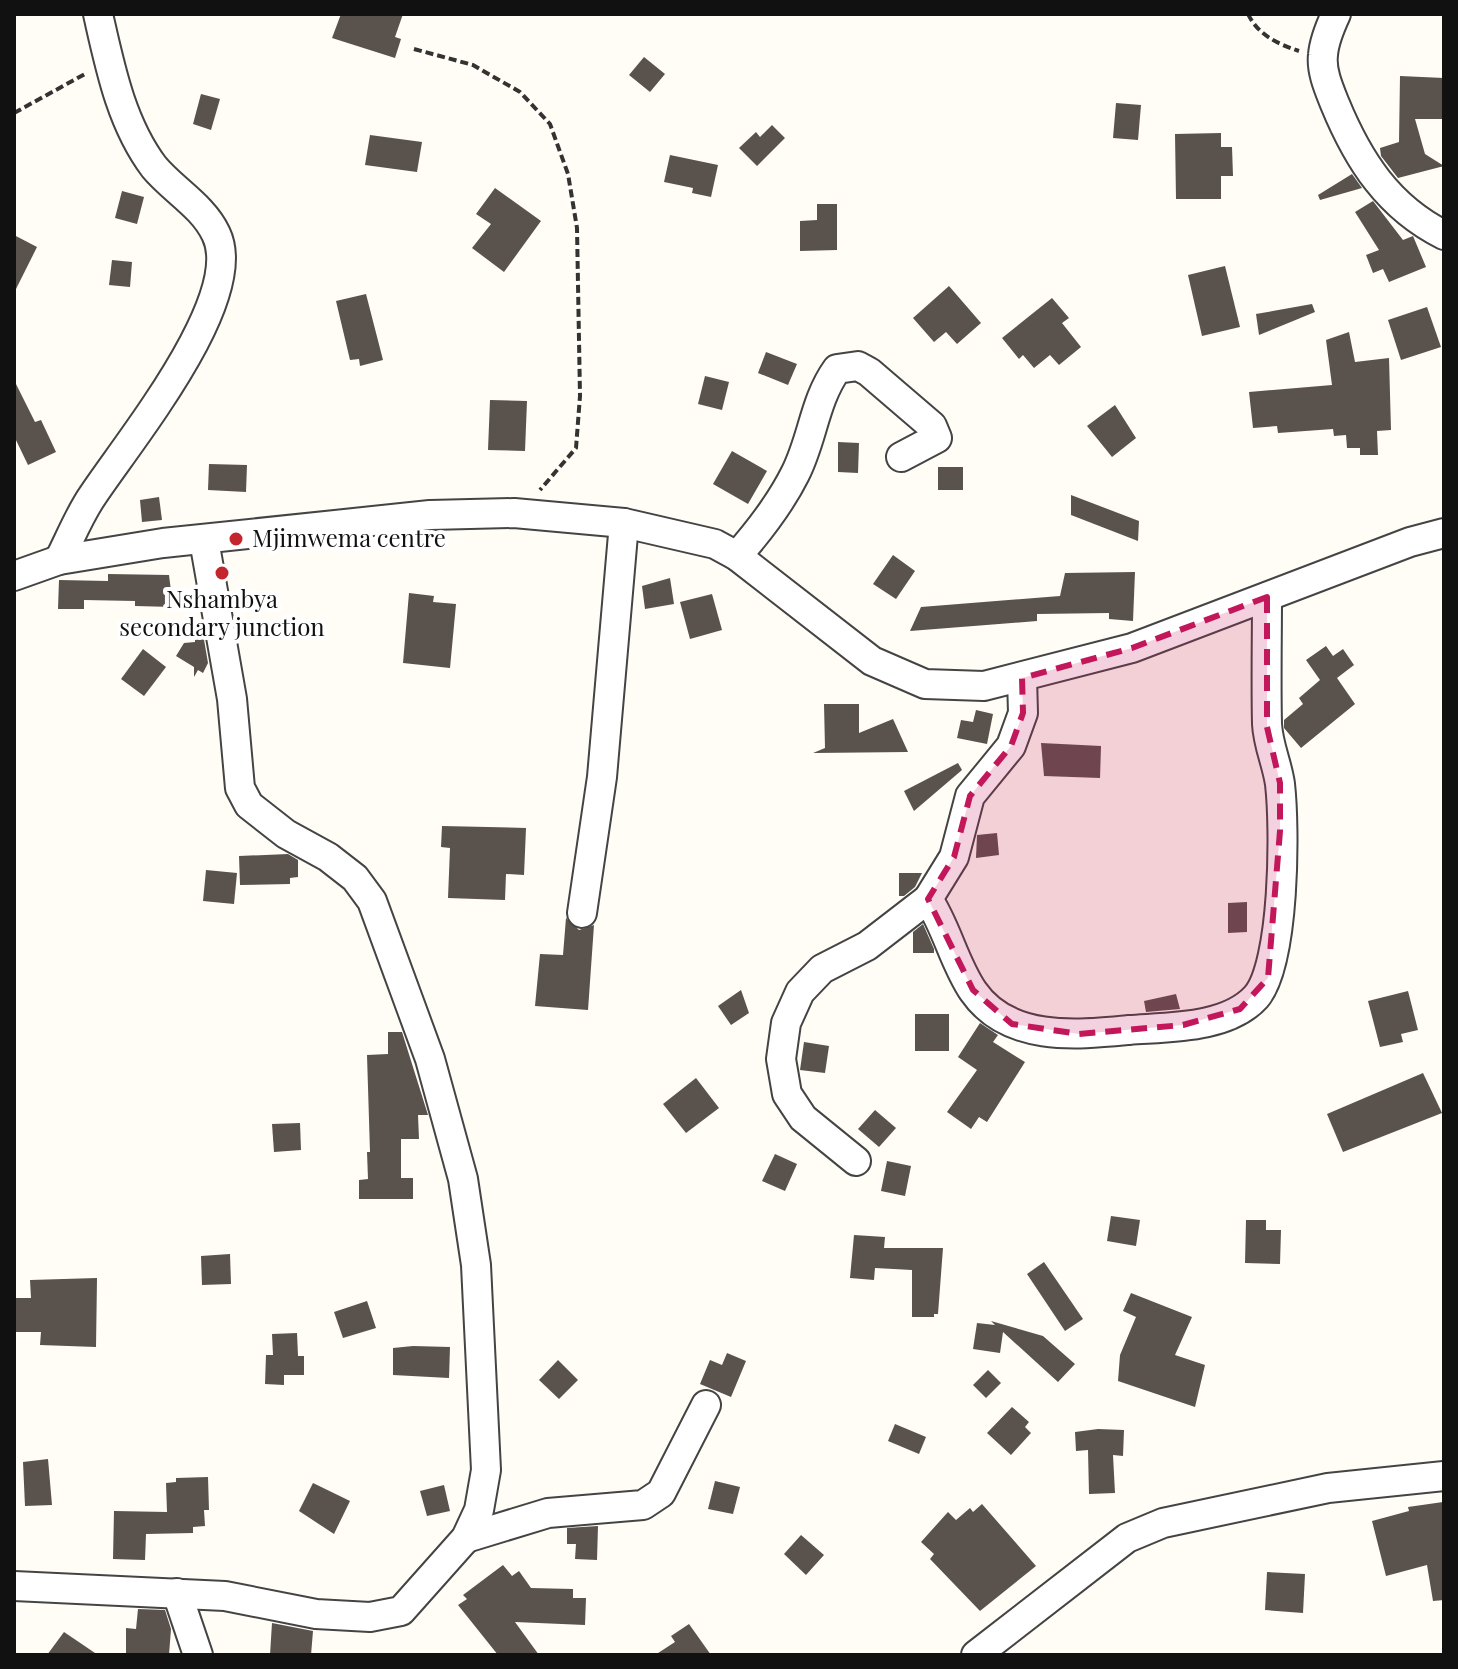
<svg xmlns="http://www.w3.org/2000/svg" width="1458" height="1669" font-family="'Playfair Display',serif">
<rect width="100%" height="100%" fill="#fffdf5"/>
<g fill="#5a524d">
<polygon points="341,14 403,14 395,37 401,39 395,58 332,38"/>
<polygon points="644,57 665,74 650,92 629,75"/>
<polygon points="1400,76 1444,78 1444,119 1415,119 1425,154 1444,166 1398,178 1381,156 1380,148 1399,142"/>
<polygon points="201,94 220,99 211,130 193,124"/>
<polygon points="1116,103 1141,105 1138,140 1113,138"/>
<polygon points="772,125 785,138 757,166 739,148 756,132 760,137"/>
<polygon points="1221,133 1221,147 1232,147 1233,176 1221,176 1221,199 1176,199 1175,134"/>
<polygon points="370,135 422,142 417,172 365,165"/>
<polygon points="670,155 718,165 711,197 692,193 693,188 664,182"/>
<polygon points="1352,174 1362,188 1320,200 1318,195"/>
<polygon points="495,188 541,221 504,272 472,248 491,224 476,214"/>
<polygon points="122,191 144,197 137,224 115,218"/>
<polygon points="1373,201 1403,240 1413,236 1426,267 1389,282 1383,269 1373,273 1366,255 1379,250 1355,212"/>
<polygon points="817,204 837,204 837,250 800,251 800,221 817,220"/>
<polygon points="14,235 37,247 14,293"/>
<polygon points="112,260 132,262 130,287 109,285"/>
<polygon points="1225,266 1240,327 1202,336 1188,275"/>
<polygon points="949,286 981,323 957,344 946,332 934,342 913,318"/>
<polygon points="366,294 383,360 360,366 359,359 350,360 336,301"/>
<polygon points="1052,298 1069,318 1062,323 1081,347 1059,365 1050,355 1034,368 1023,355 1019,359 1002,338"/>
<polygon points="1312,304 1315,312 1259,335 1256,314"/>
<polygon points="1427,307 1441,347 1401,360 1388,320"/>
<polygon points="1349,332 1355,362 1389,358 1391,430 1377,431 1378,455 1360,455 1360,448 1347,448 1346,435 1334,436 1333,429 1278,433 1277,426 1253,428 1249,392 1332,385 1326,340"/>
<polygon points="766,352 797,364 788,385 758,373"/>
<polygon points="705,376 729,382 722,410 698,404"/>
<polygon points="14,380 35,422 41,420 56,452 28,465 14,436"/>
<polygon points="490,400 527,401 525,451 488,450"/>
<polygon points="1115,405 1136,438 1112,457 1087,426"/>
<polygon points="838,442 859,443 858,473 838,472"/>
<polygon points="732,451 767,471 748,504 713,484"/>
<polygon points="209,464 247,465 246,492 208,490"/>
<rect x="938" y="467" width="25" height="23"/>
<polygon points="1071,495 1139,521 1138,541 1071,515"/>
<polygon points="159,497 162,520 142,522 140,500"/>
<polygon points="893,555 915,571 896,599 873,584"/>
<polygon points="1135,572 1133,621 1109,619 1109,613 1037,614 1037,621 910,631 921,607 1060,596 1065,573"/>
<polygon points="108,574 169,575 173,607 135,606 135,601 84,600 84,609 58,609 59,580 108,581"/>
<polygon points="670,578 674,604 645,609 642,586"/>
<polygon points="409,593 434,596 433,602 456,604 450,668 403,663"/>
<polygon points="712,594 722,630 690,639 680,602"/>
<polygon points="195,623 202,628 208,663 203,673 198,670 194,677 194,667 176,656 184,643 195,642"/>
<polygon points="1326,646 1333,656 1343,649 1354,665 1337,678 1355,704 1301,748 1284,728 1284,720 1303,704 1299,698 1320,680 1306,660"/>
<polygon points="143,649 166,667 144,696 121,679"/>
<polygon points="824,704 859,704 859,733 893,719 908,752 813,753 825,748"/>
<polygon points="976,710 993,714 987,744 957,738 961,720 973,722"/>
<polygon points="1041,743 1101,746 1100,778 1044,776"/>
<polygon points="958,763 962,770 914,811 904,791"/>
<polygon points="442,826 526,828 524,875 506,874 505,900 448,898 450,848 441,847"/>
<polygon points="997,833 999,855 976,858 977,835"/>
<polygon points="288,854 298,860 298,877 290,878 290,884 240,885 239,856"/>
<polygon points="206,870 237,873 234,904 203,901"/>
<polygon points="899,873 922,873 915,887 904,896 899,896"/>
<polygon points="1247,902 1247,932 1228,933 1228,903"/>
<polygon points="566,918 579,930 594,925 588,1010 535,1006 540,954 563,955"/>
<polygon points="923,924 934,949 934,953 913,953 913,932"/>
<polygon points="741,990 749,1013 731,1025 718,1006"/>
<polygon points="1408,991 1418,1030 1401,1034 1403,1042 1380,1047 1368,1001"/>
<polygon points="1176,994 1180,1009 1146,1012 1144,1001"/>
<rect x="915" y="1014" width="34" height="37"/>
<polygon points="980,1023 998,1035 993,1042 1025,1062 987,1122 979,1117 971,1129 947,1112 977,1070 958,1057"/>
<polygon points="388,1032 402,1032 428,1115 418,1115 419,1139 401,1139 401,1178 413,1178 413,1199 359,1199 359,1180 368,1179 367,1152 370,1152 367,1055 388,1054"/>
<polygon points="804,1042 829,1046 825,1073 800,1070"/>
<polygon points="1423,1073 1442,1113 1343,1152 1327,1114"/>
<polygon points="696,1078 719,1108 686,1133 663,1104"/>
<polygon points="875,1110 896,1128 879,1147 858,1129"/>
<polygon points="300,1123 301,1150 274,1152 272,1124"/>
<polygon points="775,1154 797,1164 785,1191 762,1181"/>
<polygon points="887,1161 911,1166 905,1196 881,1191"/>
<polygon points="1111,1216 1140,1220 1136,1246 1107,1241"/>
<polygon points="1246,1220 1266,1220 1266,1230 1281,1230 1280,1264 1245,1263"/>
<polygon points="854,1235 885,1237 884,1248 943,1248 938,1314 934,1314 934,1317 912,1317 912,1270 875,1268 874,1280 850,1278"/>
<polygon points="230,1254 231,1284 202,1285 201,1256"/>
<polygon points="1044,1262 1083,1319 1065,1331 1027,1274"/>
<polygon points="97,1278 96,1347 40,1345 41,1332 14,1332 14,1298 31,1298 30,1280"/>
<polygon points="1131,1293 1192,1317 1175,1355 1205,1365 1195,1407 1118,1381 1120,1355 1136,1317 1123,1311"/>
<polygon points="367,1301 376,1328 343,1338 334,1312"/>
<polygon points="991,1321 1043,1336 1075,1364 1058,1382 1003,1332 1000,1353 973,1349 977,1323 995,1325"/>
<polygon points="297,1333 298,1356 304,1356 304,1375 284,1375 284,1385 265,1384 266,1355 273,1355 272,1334"/>
<polygon points="413,1346 450,1347 449,1378 393,1375 393,1348"/>
<polygon points="727,1353 746,1361 731,1397 700,1384 710,1360 722,1365"/>
<polygon points="558,1360 578,1380 559,1399 539,1380"/>
<polygon points="988,1370 1001,1383 986,1398 973,1385"/>
<polygon points="1012,1407 1029,1422 1025,1427 1031,1433 1011,1455 987,1433"/>
<polygon points="895,1424 926,1437 919,1454 888,1441"/>
<polygon points="1098,1429 1124,1430 1123,1456 1113,1455 1115,1493 1089,1494 1088,1450 1076,1451 1075,1432"/>
<polygon points="48,1459 52,1505 25,1506 23,1462"/>
<polygon points="208,1477 209,1510 204,1510 205,1526 193,1527 193,1533 146,1534 145,1560 113,1559 114,1511 167,1512 166,1483 176,1482 176,1478"/>
<polygon points="715,1481 740,1487 733,1514 708,1509"/>
<polygon points="313,1483 350,1501 334,1534 299,1511"/>
<polygon points="444,1485 450,1511 427,1516 420,1491"/>
<polygon points="1443,1502 1444,1600 1433,1601 1427,1565 1386,1576 1372,1521 1409,1511 1408,1507"/>
<polygon points="982,1504 1036,1566 980,1611 930,1559 934,1554 921,1542 948,1512 956,1520 970,1508 973,1512"/>
<polygon points="598,1526 597,1560 575,1559 576,1544 567,1544 567,1528"/>
<polygon points="801,1535 824,1555 806,1575 784,1554"/>
<polygon points="503,1565 512,1576 519,1571 531,1588 573,1589 573,1598 586,1598 585,1625 515,1622 539,1655 498,1655 458,1605 467,1599 463,1595"/>
<polygon points="1267,1572 1305,1574 1303,1613 1265,1610"/>
<polygon points="138,1609 165,1610 171,1629 169,1655 126,1655 126,1628 136,1629"/>
<polygon points="272,1623 313,1631 311,1655 270,1655"/>
<polygon points="689,1624 711,1655 655,1655 675,1642 671,1636"/>
<polygon points="64,1632 98,1655 47,1655"/>
</g>
<g fill="none" stroke-linecap="round" stroke-linejoin="round">
<g stroke="#444" stroke-width="32">
<g id="street">
<path d="M1336,14C1330,27 1324,41 1323,55C1321,71 1329,89 1335,104C1358,160 1388,207 1444,235"/>
<path d="M737,556C759,531 780,504 795,474C813,439 814,401 837,369L858,366L869,372L932,426L937,438L901,457"/>
<path d="M59,560C70,539 79,515 93,495C128,442 247,298 216,234C203,206 173,190 154,167C121,123 110,67 98,14"/>
<polyline points="14,576 59,560 163,543 430,515 514,513 624,523 715,544 737,556 872,661 925,684 984,686 1132,648 1410,542 1444,533"/>
<path d="M928,899C947,928 954,963 973,991C1008,1042 1076,1035 1129,1030C1168,1027 1227,1029 1256,997C1285,964 1285,828 1280,784C1277,763 1268,745 1267,724C1266,682 1267,639 1267,597"/>
<polyline points="582,913 602,777 624,523"/>
<polyline points="856,1161 803,1118 787,1094 781,1059 786,1023 800,992 822,969 867,946 928,899 954,857 970,796 1011,746 1023,713 1022,678"/>
<polyline points="466,1538 548,1513 643,1505 661,1493 706,1405"/>
<polyline points="14,1586 225,1596 316,1614 370,1617 401,1611 466,1538 479,1510 486,1470 476,1265 463,1179 430,1059 372,901 355,878 328,857 286,834 249,805 240,788 232,699 204,540"/>
<polyline points="177,1593 198,1655"/>
<polyline points="976,1655 1127,1538 1163,1523 1328,1488 1444,1476"/>
</g>
</g>
<g stroke="#333" stroke-width="4" stroke-dasharray="8 4" stroke-linecap="butt">
<path d="M1248,14C1258,35 1278,44 1299,51"/>
<polyline points="414,49 473,65 520,92 550,124 568,174 577,228 580,396 576,448 540,490"/>
<polyline points="14,113 85,74"/>
</g>
<use href="#street" stroke="#fff" stroke-width="28"/>
</g>
<path fill="#c2185b" fill-opacity="0.2" stroke="#c2185b" stroke-width="6" stroke-dasharray="16 10" stroke-linejoin="round" d="M1267,597V727L1280,783V831L1268,978L1240,1009L1183,1025L1079,1034L1012,1024L973,990L928,899L954,857L970,796L1011,746L1023,713L1022,678L1132,648Z"/>
<g fill="#c4262e" stroke="#fff" stroke-width="3">
<circle cx="236" cy="539" r="8"/>
<circle cx="222" cy="573" r="8"/>
</g>
<g text-anchor="middle" stroke-width="8" stroke-linejoin="round" paint-order="stroke">
<g font-size="24" fill="#111" stroke="#fff" text-anchor="start">
<text x="252" y="547">Mjimwema centre</text>
<text x="222" y="608" text-anchor="middle">Nshambya<tspan x="222" dy="28">secondary junction</tspan></text>
</g>
</g>
<rect width="1458" height="1669" fill="none" stroke="#111111" stroke-width="32"/>
</svg>
